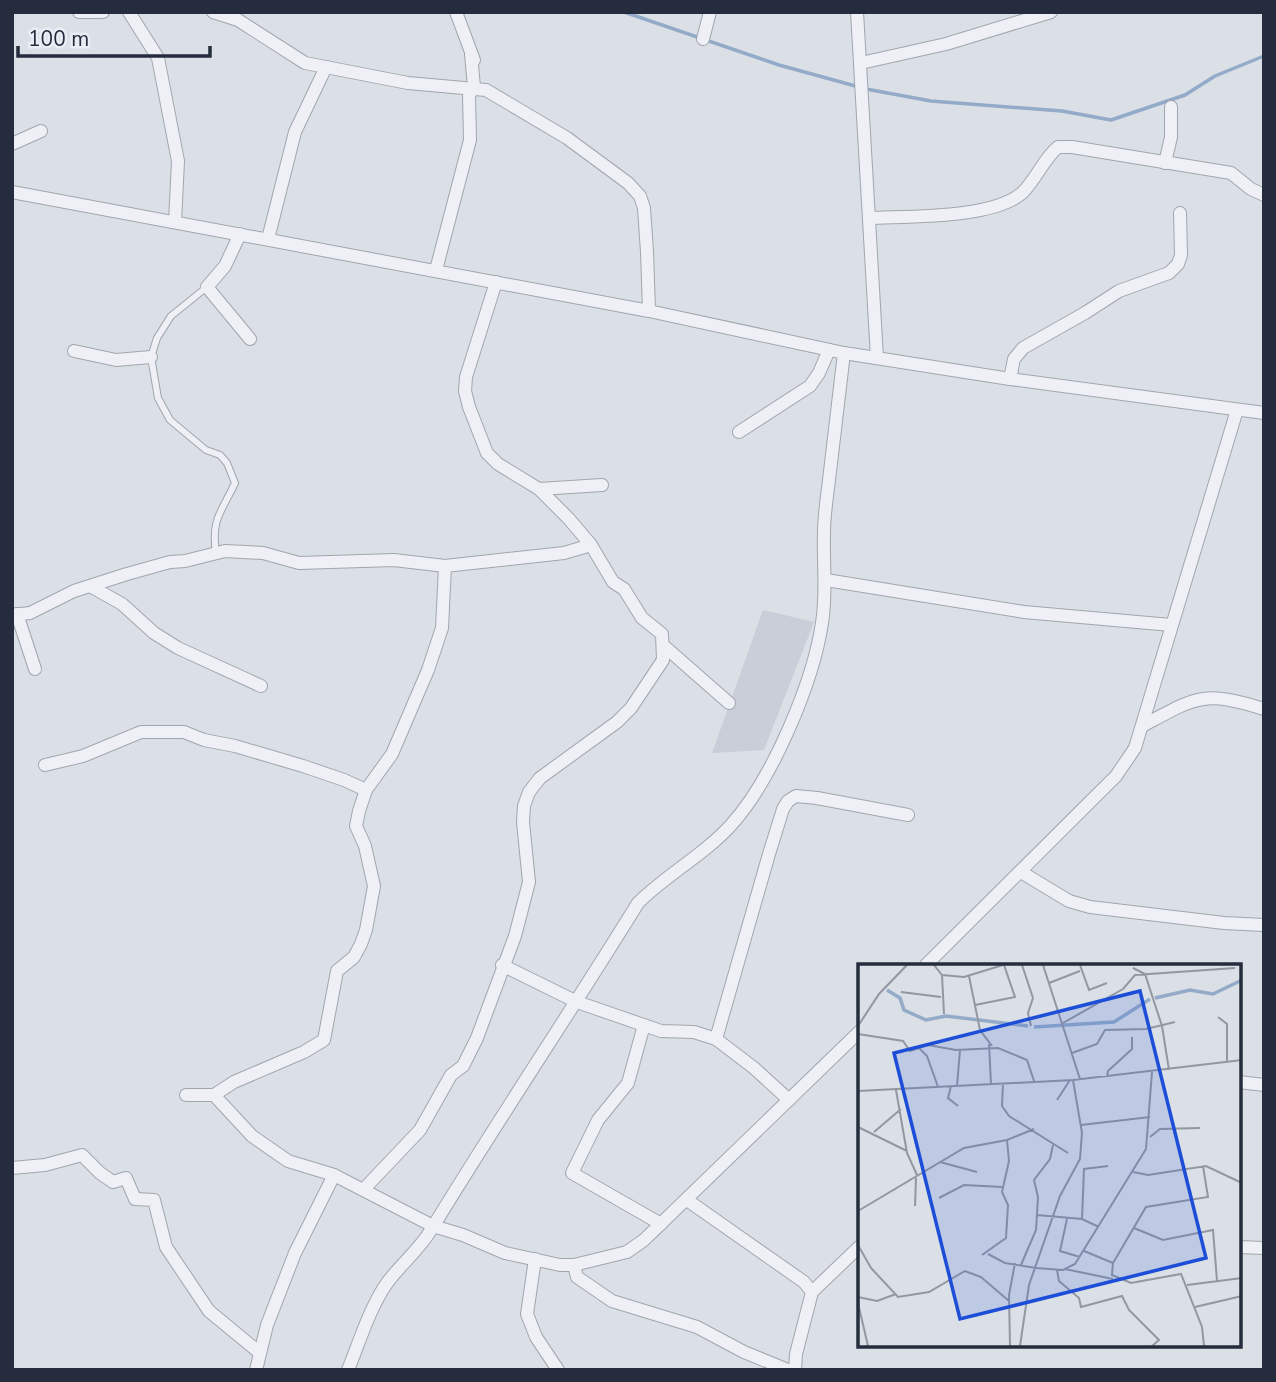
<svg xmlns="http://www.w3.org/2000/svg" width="1276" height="1382" font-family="'Nunito Sans',sans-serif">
<rect width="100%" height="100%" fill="#dbdfe6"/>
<polygon fill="#c9ced8" points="763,610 814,622 764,750 712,753"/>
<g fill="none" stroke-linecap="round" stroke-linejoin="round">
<g stroke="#93abc9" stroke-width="3.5">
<polyline points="624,12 779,65 859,87"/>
<polyline points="866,89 931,101 1062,111 1111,120 1185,95 1215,76 1264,56"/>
</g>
<g stroke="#a0a6b0" stroke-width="8">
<path id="lane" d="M207,287L171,316L157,338L151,357L158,398L170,420L206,450L220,455L227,463L235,483C221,513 211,519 216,553"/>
</g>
<g stroke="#a0a6b0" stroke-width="14">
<g id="street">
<polyline points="79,12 103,12"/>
<polyline points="129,12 158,58 178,161 175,222"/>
<polyline points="213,12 238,20 305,63 408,83 486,90 567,138 628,183 640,196 644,208 647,252 649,311"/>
<polyline points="456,12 474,60"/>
<polyline points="857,12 877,358"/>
<polyline points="703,39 710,12"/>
<polyline points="861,63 946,44 1051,12"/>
<polyline points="12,144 41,131"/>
<polyline points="1165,163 1171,137 1171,107"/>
<polyline points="12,192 649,311 844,353 1010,379 1264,413"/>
<path d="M869,218C908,216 992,219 1022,193C1036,180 1044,158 1058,147H1072L1231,173L1251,189L1264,195"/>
<polyline points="240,234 225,266 207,287 250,339"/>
<polyline points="268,239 295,132 326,67"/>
<polyline points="436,270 470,140 469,95 474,87 471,54"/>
<polyline points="74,351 116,360 151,357"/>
<polyline points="1010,379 1014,359 1023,348 1085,313 1119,291 1169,273 1178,264 1181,255 1180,213"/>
<polyline points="739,432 810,386 819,373 829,350"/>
<polyline points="539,489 602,485"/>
<polyline points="826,580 1024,612 1171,625"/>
<polyline points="90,586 122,604 154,633 178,648 261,686"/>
<polyline points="17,614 35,669"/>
<polyline points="12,615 30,613 74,591 127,574 170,562 185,561 225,551 263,553 299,563 394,560 445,566 564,553 591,545"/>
<polyline points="664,646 729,703"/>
<path d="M1144,725C1196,697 1204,690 1264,709"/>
<polyline points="45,765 83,756 141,732 184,732 204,740 235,746 303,766 344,780 366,790"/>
<polyline points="1021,872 1069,901 1090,907 1224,923 1264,925"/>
<polyline points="502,965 577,1002 661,1031 694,1032 716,1039 754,1068 789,1100"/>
<polyline points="926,965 1116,776 1135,748 1237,410"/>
<polyline points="644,1025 628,1083 598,1120 572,1173 661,1224"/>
<polyline points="716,1039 769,854 783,809 788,801 796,796 817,798 908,815"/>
<polyline points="1239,1082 1264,1085"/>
<polyline points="186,1095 214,1095 234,1082 304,1052 324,1040 337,971 354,957 361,944 366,930 374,886 365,846 356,826 359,811 366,790 392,754 428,670 442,628 445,566"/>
<polyline points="214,1095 252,1136 288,1161 334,1175 433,1226 463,1235 505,1253 560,1265 574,1265 627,1252 644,1240 860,1031"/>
<polyline points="12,1168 45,1165 82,1155 100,1173 113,1182 126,1178 135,1199 154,1200 166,1247 209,1311 260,1353"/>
<polyline points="364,1189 420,1130 451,1075 463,1066 477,1038 515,936 529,882 523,822 524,806 529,792 540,778 617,722 631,708 663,660 662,634 642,618 624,589 613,582 591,545 569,519 539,489 498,464 487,453 469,407 465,391 466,377 496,282"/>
<polyline points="687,1200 804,1282 812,1292"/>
<polyline points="1239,1247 1264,1248"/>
<polyline points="535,1259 527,1314 536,1337 558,1370"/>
<polyline points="574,1265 577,1277 612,1301 697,1327 744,1352 788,1370"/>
<polyline points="256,1370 267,1325 295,1253 334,1175"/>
<path d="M348,1370C359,1343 370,1307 387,1283C400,1265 419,1250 431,1230C498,1120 570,1013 638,903C667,874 704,855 731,825C772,780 813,683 822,623C827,593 823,563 824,533C824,515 827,497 829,480C834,437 839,395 844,353"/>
<polyline points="795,1370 796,1354 812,1292 860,1246"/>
</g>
</g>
<use href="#lane" stroke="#eef0f5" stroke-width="6"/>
<use href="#street" stroke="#eef0f5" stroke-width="12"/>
</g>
<g transform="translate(858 964)">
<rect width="383" height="383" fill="#dbdfe6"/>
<path fill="none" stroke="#93abc9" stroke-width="3.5" d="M29,26L42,34L46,46L68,56L88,52L170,62M297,34L332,26L355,30L384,16M176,63L256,58L292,35"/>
<path fill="none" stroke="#9297a2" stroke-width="2" d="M76,1L84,11L106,13L145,1M164,1L175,34L170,49L173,62M185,1L222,115M222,1L231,26L249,19M275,4L287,10L304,62L311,106M84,11L86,50M111,12L122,66L134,82M191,19L222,7M43,28L83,33M117,41L157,33L146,1M360,53L369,60V98M205,59L265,25L277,11L377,4M0,62L21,30L49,1M0,70L45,77L52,87L70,81L98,86L140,84L169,96L176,117M131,80L133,120M61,84L69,92L80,123M214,89L239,80L247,66L288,65L317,58M249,113L250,107L274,85V73M145,119L144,142L151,152L210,189M93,122L90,134L100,142M99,122L102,86M38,126L49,189L59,211M0,127L215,116L384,96M199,136L212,116M223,161L292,153M0,163L49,187M16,168L43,145M292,173L302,165L342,164M82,198L119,208M345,202L350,233L288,243L255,299L254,311L273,319L323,310L344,363L346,382M275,208L290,211L348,202L384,219M81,234L106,221L144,223M57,242L58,214M0,247L106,184L149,176L176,165M179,251L224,255L241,263M209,255L202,287L222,293M224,255L226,205L250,202M276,264L305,276L355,266L359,317M0,281L13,304L40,333L71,328L107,307L123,313L151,337M226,287L255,299M130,290L147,299L178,304L205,306L217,300L288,185L294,108M124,291L148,274L150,241L144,228L151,197L149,176M163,301L178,266L180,233L176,216L192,195L195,181M207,305L255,315M199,306L201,317L221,334L223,343L264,332L271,346L301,376L294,382M329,321L384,314M0,333L19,337L38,330M0,339L10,382M337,343L384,332M152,382L151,331L157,299M162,382L171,321L202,232L222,195L224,169L215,116"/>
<path fill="#1d4ed8" fill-opacity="0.15" stroke="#1d4ed8" stroke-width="3.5" d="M282,27L348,294L102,355L36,89Z"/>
<rect width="383" height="383" fill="none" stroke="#242c3d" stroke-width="3.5"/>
</g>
<rect width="1276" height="1382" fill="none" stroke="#242c3d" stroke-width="28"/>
<path d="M18 46v10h192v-10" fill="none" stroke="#242c3d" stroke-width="3.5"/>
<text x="28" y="46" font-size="21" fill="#242c3d" stroke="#eaeef4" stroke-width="5" paint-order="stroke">100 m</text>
</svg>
